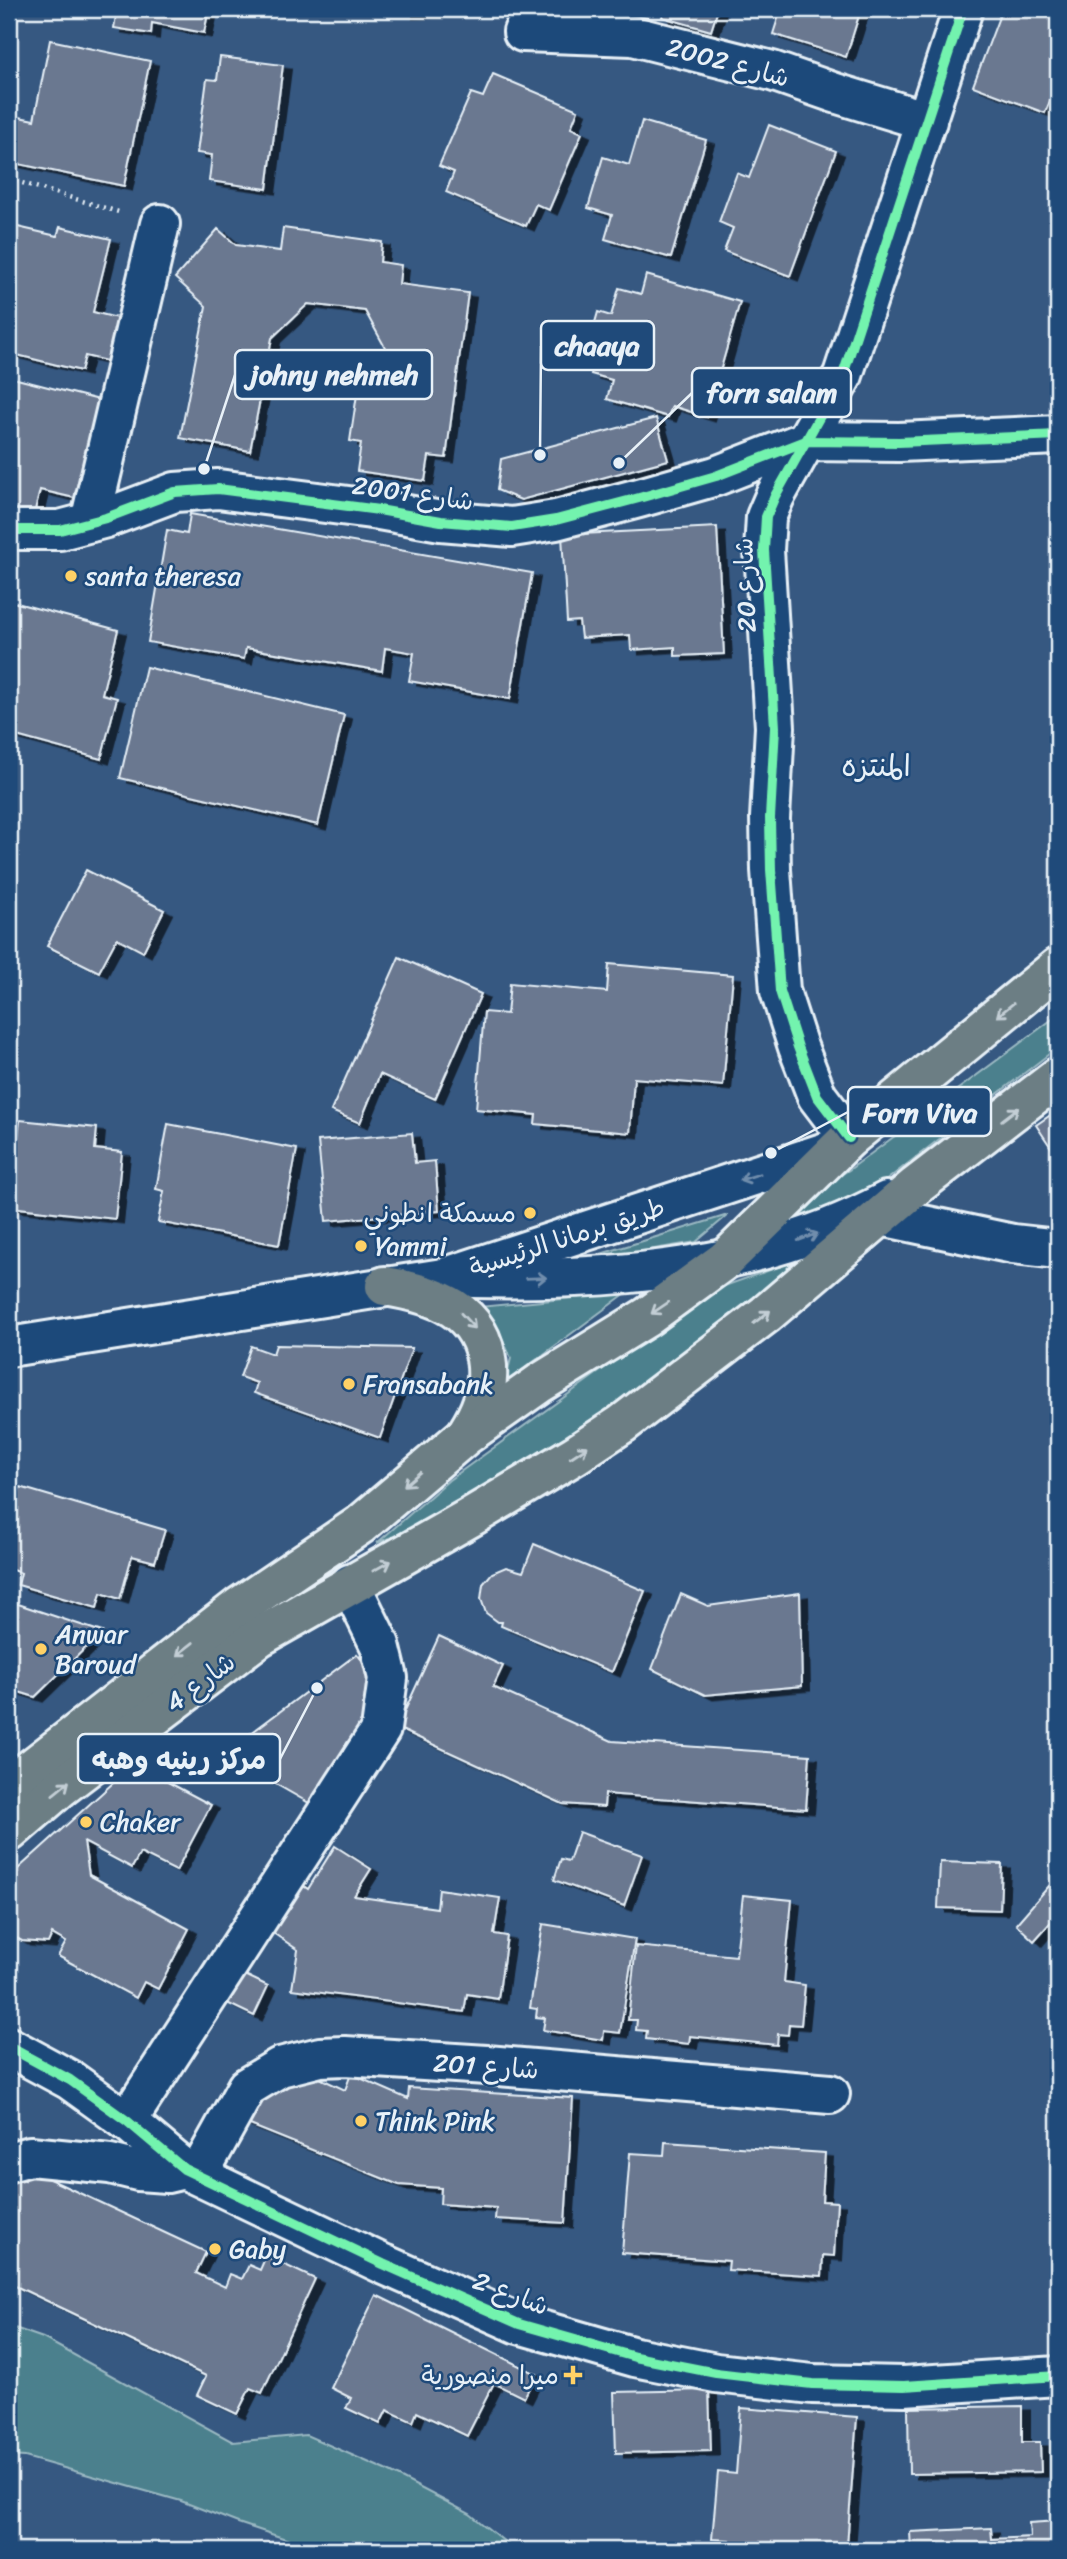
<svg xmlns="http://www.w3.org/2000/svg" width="1067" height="2559" font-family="Sriracha,'Playpen Sans Arabic',sans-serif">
<defs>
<filter id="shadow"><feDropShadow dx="8" dy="4.5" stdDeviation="0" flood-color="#0009"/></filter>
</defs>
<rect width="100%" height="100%" fill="#365881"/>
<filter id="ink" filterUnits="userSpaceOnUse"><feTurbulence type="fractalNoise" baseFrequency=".0143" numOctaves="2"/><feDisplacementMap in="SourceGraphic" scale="14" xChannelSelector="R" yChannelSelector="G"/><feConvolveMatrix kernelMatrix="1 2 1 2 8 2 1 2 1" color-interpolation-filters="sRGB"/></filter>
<g filter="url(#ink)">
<g fill="#4c808d" stroke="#9ab8c2" stroke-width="2">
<polygon points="1058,1015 1058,1047 866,1196 778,1226 796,1200 849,1170"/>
<polygon points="728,1215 696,1242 571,1263"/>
<polygon points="844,1244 496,1494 377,1543 449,1480 713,1290"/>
<polygon points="626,1293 505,1383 511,1358 496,1324 479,1307"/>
<polygon points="9,2326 43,2338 233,2442 306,2435 386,2470 470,2514 515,2550 319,2550 238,2523 181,2501 25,2457 9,2456"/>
</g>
<g fill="#6b7890" stroke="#e8f1f8" stroke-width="2" filter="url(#shadow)">
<polygon points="117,9 209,9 204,33 152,23 151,34 114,28"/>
<polygon points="405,9 488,9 488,10 405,14"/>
<polygon points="665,9 718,9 711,31 662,17"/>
<polygon points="781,9 861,9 846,57 773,34"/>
<polygon points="1002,9 1058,9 1058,90 1055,89 1045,113 973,86"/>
<polygon points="50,40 150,61 124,186 9,162 9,115 34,120"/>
<polygon points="220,57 283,65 267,189 209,181 212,155 197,153 207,79 217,80"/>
<polygon points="493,74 578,110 571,128 582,133 549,210 536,204 526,226 446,192 454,172 439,166 471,93 483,97"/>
<polygon points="642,121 706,140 671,258 605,239 612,215 588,208 603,157 629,165"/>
<polygon points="769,125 836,151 790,276 724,251 733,228 719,222 737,173 749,178"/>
<polygon points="9,225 57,236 60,227 111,239 93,312 125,320 115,363 85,356 81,371 9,353"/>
<polygon points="283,228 382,242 380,262 401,265 399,284 468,293 446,458 429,456 425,481 357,471 361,443 350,441 360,374 384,377 387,351 365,311 308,304 272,338 250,451 180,438 206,306 175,278 218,229 236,245 280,251"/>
<polygon points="646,275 740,302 707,417 672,406 668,417 607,399 612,380 591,374 597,353 587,351 598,312 611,316 619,288 641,294"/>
<polygon points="9,377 107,402 83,500 40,490 33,518 9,512"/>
<polygon points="656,418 668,460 521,500 497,490 501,459"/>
<polygon points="190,514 532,573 510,699 409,681 414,653 385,648 382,671 246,648 244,659 148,642 167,530 187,534"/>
<polygon points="717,527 724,654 675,656 675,647 631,650 630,635 581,638 579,621 567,622 562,535"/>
<polygon points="9,601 118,630 102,694 117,698 101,759 9,734"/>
<polygon points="146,667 344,715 318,825 120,778"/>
<polygon points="86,870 164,910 143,952 117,938 99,972 47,946"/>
<polygon points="399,957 481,994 435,1099 380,1074 360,1123 331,1111"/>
<polygon points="609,964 733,975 723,1086 634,1078 630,1133 535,1124 536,1115 476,1109 484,1012 507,1014 510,983 607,992"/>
<polygon points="1058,1110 1058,1158 1036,1125"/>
<polygon points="20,1120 97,1128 95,1149 122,1152 115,1219 10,1207"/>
<polygon points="168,1124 297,1149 279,1245 158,1222 164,1191 156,1189"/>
<polygon points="412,1133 415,1163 435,1161 439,1211 326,1221 318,1141"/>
<polygon points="276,1345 412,1348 380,1438 254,1393 257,1383 240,1377 251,1346 273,1354"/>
<polygon points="20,1487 165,1530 155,1562 132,1556 120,1599 101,1593 97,1608 18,1585 21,1573 9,1569 9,1523"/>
<polygon points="534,1544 645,1591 612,1672 501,1626 502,1622 498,1622 486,1613 481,1599 483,1584 492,1573 506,1567 523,1572"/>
<polygon points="800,1593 802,1686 705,1695 652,1669 681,1594 708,1606"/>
<polygon points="9,1601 102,1632 35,1697 9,1689"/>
<polygon points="439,1636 503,1666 493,1687 612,1741 810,1755 806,1809 605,1794 604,1807 563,1804 397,1728"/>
<polygon points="357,1654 374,1675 372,1706 316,1807 223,1754"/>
<polygon points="134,1764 211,1805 176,1871 140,1853 132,1868 84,1842 89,1875 189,1929 158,1989 144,1982 136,1998 58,1956 66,1942 52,1934 48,1943 22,1941 9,1934 9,1877"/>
<polygon points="579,1832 642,1855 624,1906 554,1880 561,1859 569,1861"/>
<polygon points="335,1846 371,1869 354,1896 437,1908 439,1889 500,1898 494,1934 507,1936 498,1999 467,1994 464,2012 292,1989 298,1950 273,1933 285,1913 274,1905 292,1878 308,1889"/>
<polygon points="940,1862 1002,1864 1000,1910 938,1908"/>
<polygon points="1049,1886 1058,1894 1058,1914 1034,1941 1016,1924"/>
<polygon points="743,1895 792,1900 784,1982 805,1985 801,2025 789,2024 788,2035 778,2034 777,2045 690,2036 689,2044 646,2039 647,2031 636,2030 637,2020 628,2020 636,1946 736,1956"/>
<polygon points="543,1924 635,1939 620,2033 604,2031 603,2040 543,2030 545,2018 536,2017 537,2009 530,2008"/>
<polygon points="241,1973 268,1986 254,2016 227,2003"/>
<polygon points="311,2074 345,2090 351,2074 408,2099 409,2088 573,2098 565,2223 495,2219 496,2208 440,2204 441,2188 399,2185 240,2121 253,2088"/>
<polygon points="665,2142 825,2153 822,2201 837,2202 834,2256 823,2255 822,2276 728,2270 729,2261 622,2253 630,2153 664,2155"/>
<polygon points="30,2170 206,2252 196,2273 225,2287 230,2274 242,2279 249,2265 260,2270 266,2256 315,2279 262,2393 250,2388 237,2414 197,2395 206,2376 9,2283 9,2182 12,2184 16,2175 25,2180"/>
<polygon points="376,2295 536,2374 524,2398 494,2383 467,2436 417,2412 413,2422 387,2410 380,2424 346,2408 351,2398 331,2388"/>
<polygon points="709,2390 711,2451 616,2453 614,2392"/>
<polygon points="1022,2406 1022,2442 1040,2442 1041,2472 909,2474 908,2408"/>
<polygon points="741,2408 857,2417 847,2545 825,2544 824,2550 729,2550 730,2540 712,2539 718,2472 736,2474"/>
<polygon points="1058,2521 1058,2550 897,2550 911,2549 910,2532 991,2528 992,2539 1030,2537 1029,2523"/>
</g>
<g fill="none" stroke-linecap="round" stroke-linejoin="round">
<g stroke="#e8f1f8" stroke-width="44">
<g id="minor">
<polyline points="523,32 633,36 772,71 835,93 927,121"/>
<polyline points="90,522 160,224"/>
<polyline points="9,530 60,530 106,518 175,492 218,489 379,510 441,521 512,527 556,520 639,498 716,476 806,441 899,442 1058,435"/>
<polyline points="849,1138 817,1096 798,1047 780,991 771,870 770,818 775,727 764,550 766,517 775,496 843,375 963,9"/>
<polyline points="881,1216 1013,1244 1058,1249"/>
<path d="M473,1278C614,1281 761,1269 887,1201"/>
<polyline points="9,1347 443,1278 838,1148"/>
<polyline points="9,2047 70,2080 127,2121 184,2169 383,2264 519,2324 635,2357 716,2373 812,2384 904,2386 1058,2376"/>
<polyline points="127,2121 381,1729 388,1678 380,1645 350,1584"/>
<polyline points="9,2162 30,2156 110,2164 138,2171 167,2173 184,2169"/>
<polyline points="198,2175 247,2087 280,2067 320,2057 345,2056 487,2065 830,2094"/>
</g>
</g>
<g stroke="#e8f1f8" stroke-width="44">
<g id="major">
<path d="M385,1286C435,1294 482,1309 487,1366C489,1392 480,1413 467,1433"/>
<polyline points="9,1786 239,1607 360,1525 465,1436 540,1383 647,1317 725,1260 849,1138 1058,967"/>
<polyline points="9,1832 60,1788 259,1637 469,1518 575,1455 622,1424 766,1314 916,1186 1058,1077"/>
</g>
</g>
<polyline stroke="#e8f1f8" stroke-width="4.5" stroke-dasharray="2 5" stroke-linecap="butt" points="9,179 122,213"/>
<use href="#minor" stroke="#1f4a7a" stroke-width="38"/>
<use href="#major" stroke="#6c7e84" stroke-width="38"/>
<g stroke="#1f4a7a" stroke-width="15">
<g id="cycleway">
<polyline points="9,530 60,530 106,518 175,492 218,489 379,510 441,521 512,527 556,520 639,498 716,476 806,441 899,442 1058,435"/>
<polyline points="849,1138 817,1096 798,1047 780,991 771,870 770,818 775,727 764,550 766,517 775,496 843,375 963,9"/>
<polyline points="9,2047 70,2080 127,2121 184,2169 383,2264 519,2324 635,2357 716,2373 812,2384 904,2386 1058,2376"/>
</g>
</g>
<use href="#cycleway" stroke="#73f3ae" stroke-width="10"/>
</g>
<defs><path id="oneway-shaft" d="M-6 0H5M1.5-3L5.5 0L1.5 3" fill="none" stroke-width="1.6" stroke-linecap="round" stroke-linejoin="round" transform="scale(1.75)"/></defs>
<g stroke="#c3ced5">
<use href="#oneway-shaft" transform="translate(1005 1010) rotate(141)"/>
<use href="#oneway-shaft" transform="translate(1010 1114) rotate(-37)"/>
<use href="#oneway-shaft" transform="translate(660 1308) rotate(146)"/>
<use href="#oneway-shaft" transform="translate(762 1317) rotate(-38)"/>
<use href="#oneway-shaft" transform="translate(468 1321) rotate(47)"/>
<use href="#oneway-shaft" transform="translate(579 1452) rotate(-33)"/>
<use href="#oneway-shaft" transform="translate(412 1479) rotate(139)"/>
<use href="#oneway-shaft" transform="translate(382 1566) rotate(-29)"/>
<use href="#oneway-shaft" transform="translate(185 1649) rotate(142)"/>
<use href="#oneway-shaft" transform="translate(61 1788) rotate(-39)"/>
</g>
<g stroke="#6f8dac">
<use href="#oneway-shaft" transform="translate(750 1177) rotate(162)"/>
<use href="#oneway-shaft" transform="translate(808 1237) rotate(-20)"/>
<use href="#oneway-shaft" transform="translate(536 1278) rotate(-2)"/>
</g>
</g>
<g fill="#ffd166" stroke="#1f4a7a" stroke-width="2.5">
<circle cx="71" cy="576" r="7"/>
<circle cx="530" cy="1213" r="7"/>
<circle cx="361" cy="1246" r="7"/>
<circle cx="349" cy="1384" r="7"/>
<circle cx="41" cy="1649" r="7"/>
<circle cx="86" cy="1822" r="7"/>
<circle cx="361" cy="2121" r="7"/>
<circle cx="215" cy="2249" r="7"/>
<path d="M569.5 2364.5h7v7h7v7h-7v7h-7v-7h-7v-7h7z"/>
</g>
<g text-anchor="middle" stroke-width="5" stroke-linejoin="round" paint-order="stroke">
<g font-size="26" fill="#e8f1f8" stroke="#1f4a7a">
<text transform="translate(728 62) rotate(15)" y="9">شارع 2002</text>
<text transform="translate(413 493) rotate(8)" y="9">شارع 2001</text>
<text transform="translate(745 585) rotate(-92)" y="9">شارع 20</text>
<text transform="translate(567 1237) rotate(-18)" y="9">طريق برمانا الرئيسية</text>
<text transform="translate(200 1682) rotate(-37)" y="9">شارع 4</text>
<text transform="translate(486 2066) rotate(4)" y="9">شارع 201</text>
<text transform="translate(511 2293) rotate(21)" y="9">شارع 2</text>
</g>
<g font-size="26" fill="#e8f1f8" stroke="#1f4a7a" text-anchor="start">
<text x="85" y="585">santa theresa</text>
<text x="516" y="1222" text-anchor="end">مسمكة انطوني</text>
<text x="375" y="1255">Yammi</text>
<text x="363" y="1393">Fransabank</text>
<text x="55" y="1643">Anwar<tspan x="55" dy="30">Baroud</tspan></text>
<text x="100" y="1831">Chaker</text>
<text x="375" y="2130">Think Pink</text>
<text x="229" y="2258">Gaby</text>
<text x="559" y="2384" text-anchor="end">ميرا منصورية</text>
</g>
<g font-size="30" fill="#e8f1f8" stroke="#1f4a7a">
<text x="876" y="776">المنتزه</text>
</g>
</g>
<path fill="none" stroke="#e8f1f8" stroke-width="2.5" d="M540 455L541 346M204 469L235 375M619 463L692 393M771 1153L848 1112M317 1688L280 1759"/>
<g fill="#e8f1f8" stroke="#1f4a7a" stroke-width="2.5">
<circle cx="540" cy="455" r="7"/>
<circle cx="204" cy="469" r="7"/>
<circle cx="619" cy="463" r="7"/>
<circle cx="771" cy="1153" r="7"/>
<circle cx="317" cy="1688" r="7"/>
</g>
<g fill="#1f4a7a" stroke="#e8f1f8" stroke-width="2.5">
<rect x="541" y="321" width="113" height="49" rx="7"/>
<rect x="235" y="350" width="197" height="49" rx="7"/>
<rect x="692" y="368" width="159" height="49" rx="7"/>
<rect x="848" y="1087" width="143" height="49" rx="7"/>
<rect x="78" y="1734" width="202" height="49" rx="7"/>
</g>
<g font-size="28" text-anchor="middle" font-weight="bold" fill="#e8f1f8">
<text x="597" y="355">chaaya</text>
<text x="334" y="384">johny nehmeh</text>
<text x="772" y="402">forn salam</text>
<text x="920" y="1122">Forn Viva</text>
<text x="179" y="1769">مركز رينيه وهبه</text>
</g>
<rect width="1067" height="2559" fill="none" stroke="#1f4a7a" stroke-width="35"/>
<rect x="18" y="18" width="1032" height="2524" fill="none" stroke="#e8f1f8" stroke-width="2.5" filter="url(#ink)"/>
</svg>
